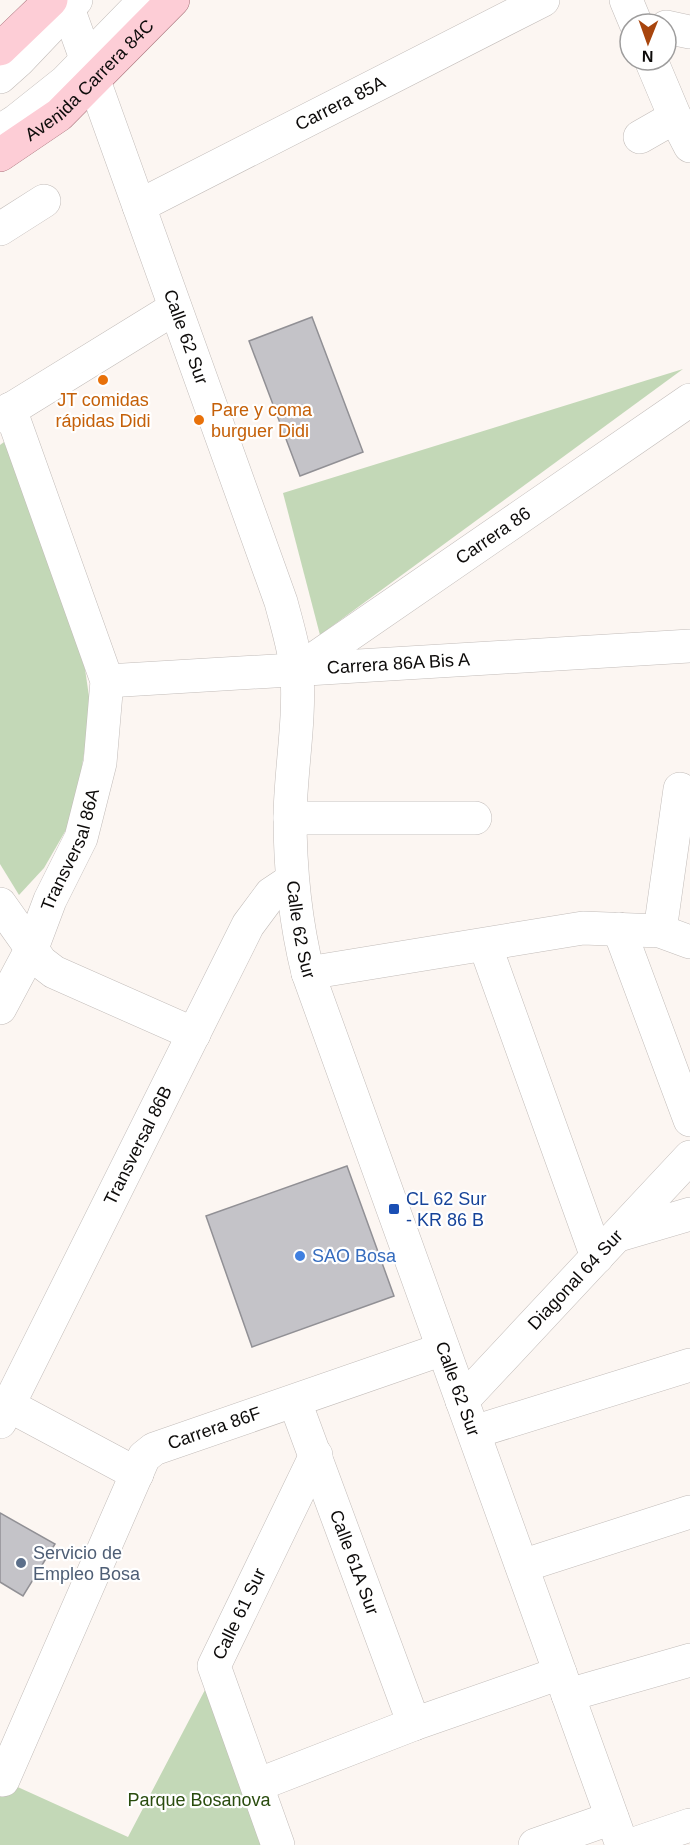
<svg xmlns="http://www.w3.org/2000/svg" width="690" height="1845" font-family="Helvetica,sans-serif">
<rect width="100%" height="100%" fill="#fcf6f2"/>
<g fill="#c3d8b7">
<polygon points="683,369 320,635 283,493"/>
<polygon points="4,442 51,560 85,669 91,710 74,816 44,868 19,895 0,864 0,445"/>
<polygon points="207,1686 263,1845 0,1845 0,1779 128,1837"/>
</g>
<g fill="#c4c3c8" stroke="#919095" stroke-width="1.5">
<polygon points="312,317 363,452 300,476 249,341"/>
<polygon points="347,1166 394,1296 252,1347 206,1216"/>
<polygon points="0,1513 55,1544 23,1596 0,1582"/>
</g>
<g fill="none" stroke-linecap="round" stroke-linejoin="round">
<g stroke="#c2bcb9" stroke-width="34">
<g id="minor">
<path id="s1" d="M65,0L281,602C287,625 295,650 297,674C300,721 291,768 290,815C290,870 295,921 308,973L622,1845"/>
<polyline points="626,0 636,24"/>
<polyline points="666,27 690,32"/>
<polyline points="651,60 675,117 690,146"/>
<polyline points="0,77 19,60 76,0"/>
<polyline points="0,131 16,121 65,82 145,0"/>
<polyline points="640,137 675,117"/>
<path id="s2" d="M139,206L543,0"/>
<polyline points="0,229 44,201"/>
<polyline points="0,416 175,308"/>
<path id="s3" d="M298,670L690,400"/>
<path id="s4" d="M107,681L690,646"/>
<polyline points="290,818 475,818"/>
<polyline points="0,904 41,962 54,972 194,1034"/>
<polyline points="619,929 690,1120"/>
<polyline points="660,931 680,789"/>
<polyline points="485,945 597,1257"/>
<polyline points="308,973 583,928 660,931 690,942"/>
<path id="s5" d="M0,1008L32,948L50,900L81,838L100,763L107,681L10,409"/>
<polyline points="619,1235 690,1214"/>
<path id="s6" d="M462,1401L690,1157"/>
<path id="s7" d="M295,1402L414,1724"/>
<polyline points="8,1405 137,1474"/>
<path id="s8" d="M0,1422L248,925L271,894L292,880"/>
<polyline points="474,1432 690,1365"/>
<polyline points="522,1566 690,1512"/>
<polyline points="568,1695 690,1660"/>
<path id="s9" d="M3,1780L144,1457L154,1449L443,1349"/>
<polyline points="257,1785 414,1724 560,1673"/>
<path id="s10" d="M278,1845L214,1666L316,1455"/>
<polyline points="535,1845 612,1818"/>
<polyline points="631,1845 690,1825"/>
</g>
</g>
<g stroke="#a8747c" stroke-width="34">
<g id="major">
<polyline points="0,49 51,0"/>
<path id="s11" d="M0,155L59,115L173,0"/>
</g>
</g>
<use href="#minor" stroke="#fff" stroke-width="33"/>
<use href="#major" stroke="#fdcdd6" stroke-width="33"/>
</g>
<g fill="#e8710a" stroke="#fff" stroke-width="2">
<circle cx="103" cy="380" r="6"/>
<circle cx="199" cy="420" r="6"/>
</g>
<rect fill="#1a4fb4" stroke="#fff" stroke-width="2" x="388" y="1203" width="12" height="12" rx="3"/>
<circle fill="#3f7fe0" stroke="#fff" stroke-width="2" cx="300" cy="1256" r="6"/>
<circle fill="#5c6f8a" stroke="#fff" stroke-width="2" cx="21" cy="1563" r="6"/>
<g text-anchor="middle" stroke-width="4.5" stroke-linejoin="round" paint-order="stroke">
<g font-size="18" fill="#0d0b0a" stroke="#fff">
<text dy="6" stroke="none"><textPath href="#s11" startOffset="117">Avenida Carrera 84C</textPath></text>
<text dy="6" stroke="none"><textPath href="#s2" startOffset="226">Carrera 85A</textPath></text>
<text dy="6" stroke="none"><textPath href="#s1" startOffset="358">Calle 62 Sur</textPath></text>
<text dy="6" stroke="none"><textPath href="#s3" startOffset="237">Carrera 86</textPath></text>
<text dy="6" stroke="none"><textPath href="#s4" startOffset="292">Carrera 86A Bis A</textPath></text>
<text dy="6" stroke="none"><textPath href="#s5" startOffset="174">Transversal 86A</textPath></text>
<text dy="6" stroke="none"><textPath href="#s1" startOffset="970">Calle 62 Sur</textPath></text>
<text dy="6" stroke="none"><textPath href="#s8" startOffset="309">Transversal 86B</textPath></text>
<text dy="6" stroke="none"><textPath href="#s6" startOffset="166">Diagonal 64 Sur</textPath></text>
<text dy="6" stroke="none"><textPath href="#s1" startOffset="1456">Calle 62 Sur</textPath></text>
<text dy="6" stroke="none"><textPath href="#s9" startOffset="429">Carrera 86F</textPath></text>
<text dy="6" stroke="none"><textPath href="#s7" startOffset="171">Calle 61A Sur</textPath></text>
<text dy="6" stroke="none"><textPath href="#s10" startOffset="248">Calle 61 Sur</textPath></text>
</g>
<g font-size="18" fill="#c56008" stroke="#fff">
<text x="103" y="406">JT comidas<tspan x="103" dy="21">rápidas Didi</tspan></text>
<text x="211" y="416" text-anchor="start">Pare y coma<tspan x="211" dy="21">burguer Didi</tspan></text>
</g>
<g font-size="18" fill="#164399" stroke="#fff" text-anchor="start">
<text x="406" y="1205">CL 62 Sur<tspan x="406" dy="21">- KR 86 B</tspan></text>
</g>
<g font-size="18" fill="#366cbe" stroke="#fff" text-anchor="start">
<text x="312" y="1262">SAO Bosa</text>
</g>
<g font-size="18" fill="#4e5e75" stroke="#fff" text-anchor="start">
<text x="33" y="1559">Servicio de<tspan x="33" dy="21">Empleo Bosa</tspan></text>
</g>
<g font-size="18" fill="#2a4c0e" stroke="#fff">
<text x="199" y="1806">Parque Bosanova</text>
</g>
</g>
<g transform="translate(648 42) rotate(181)"><circle r="28" fill="#ffffff" stroke="#9e9d9d" stroke-width="1.5"/>
<path d="M0-4.5L10 22L0 15L-10 22Z" fill="#a8450d"/>
<text y="-9" font-size="16" font-weight="bold" text-anchor="middle" fill="#0d0b0a">N</text>
</g>
</svg>
